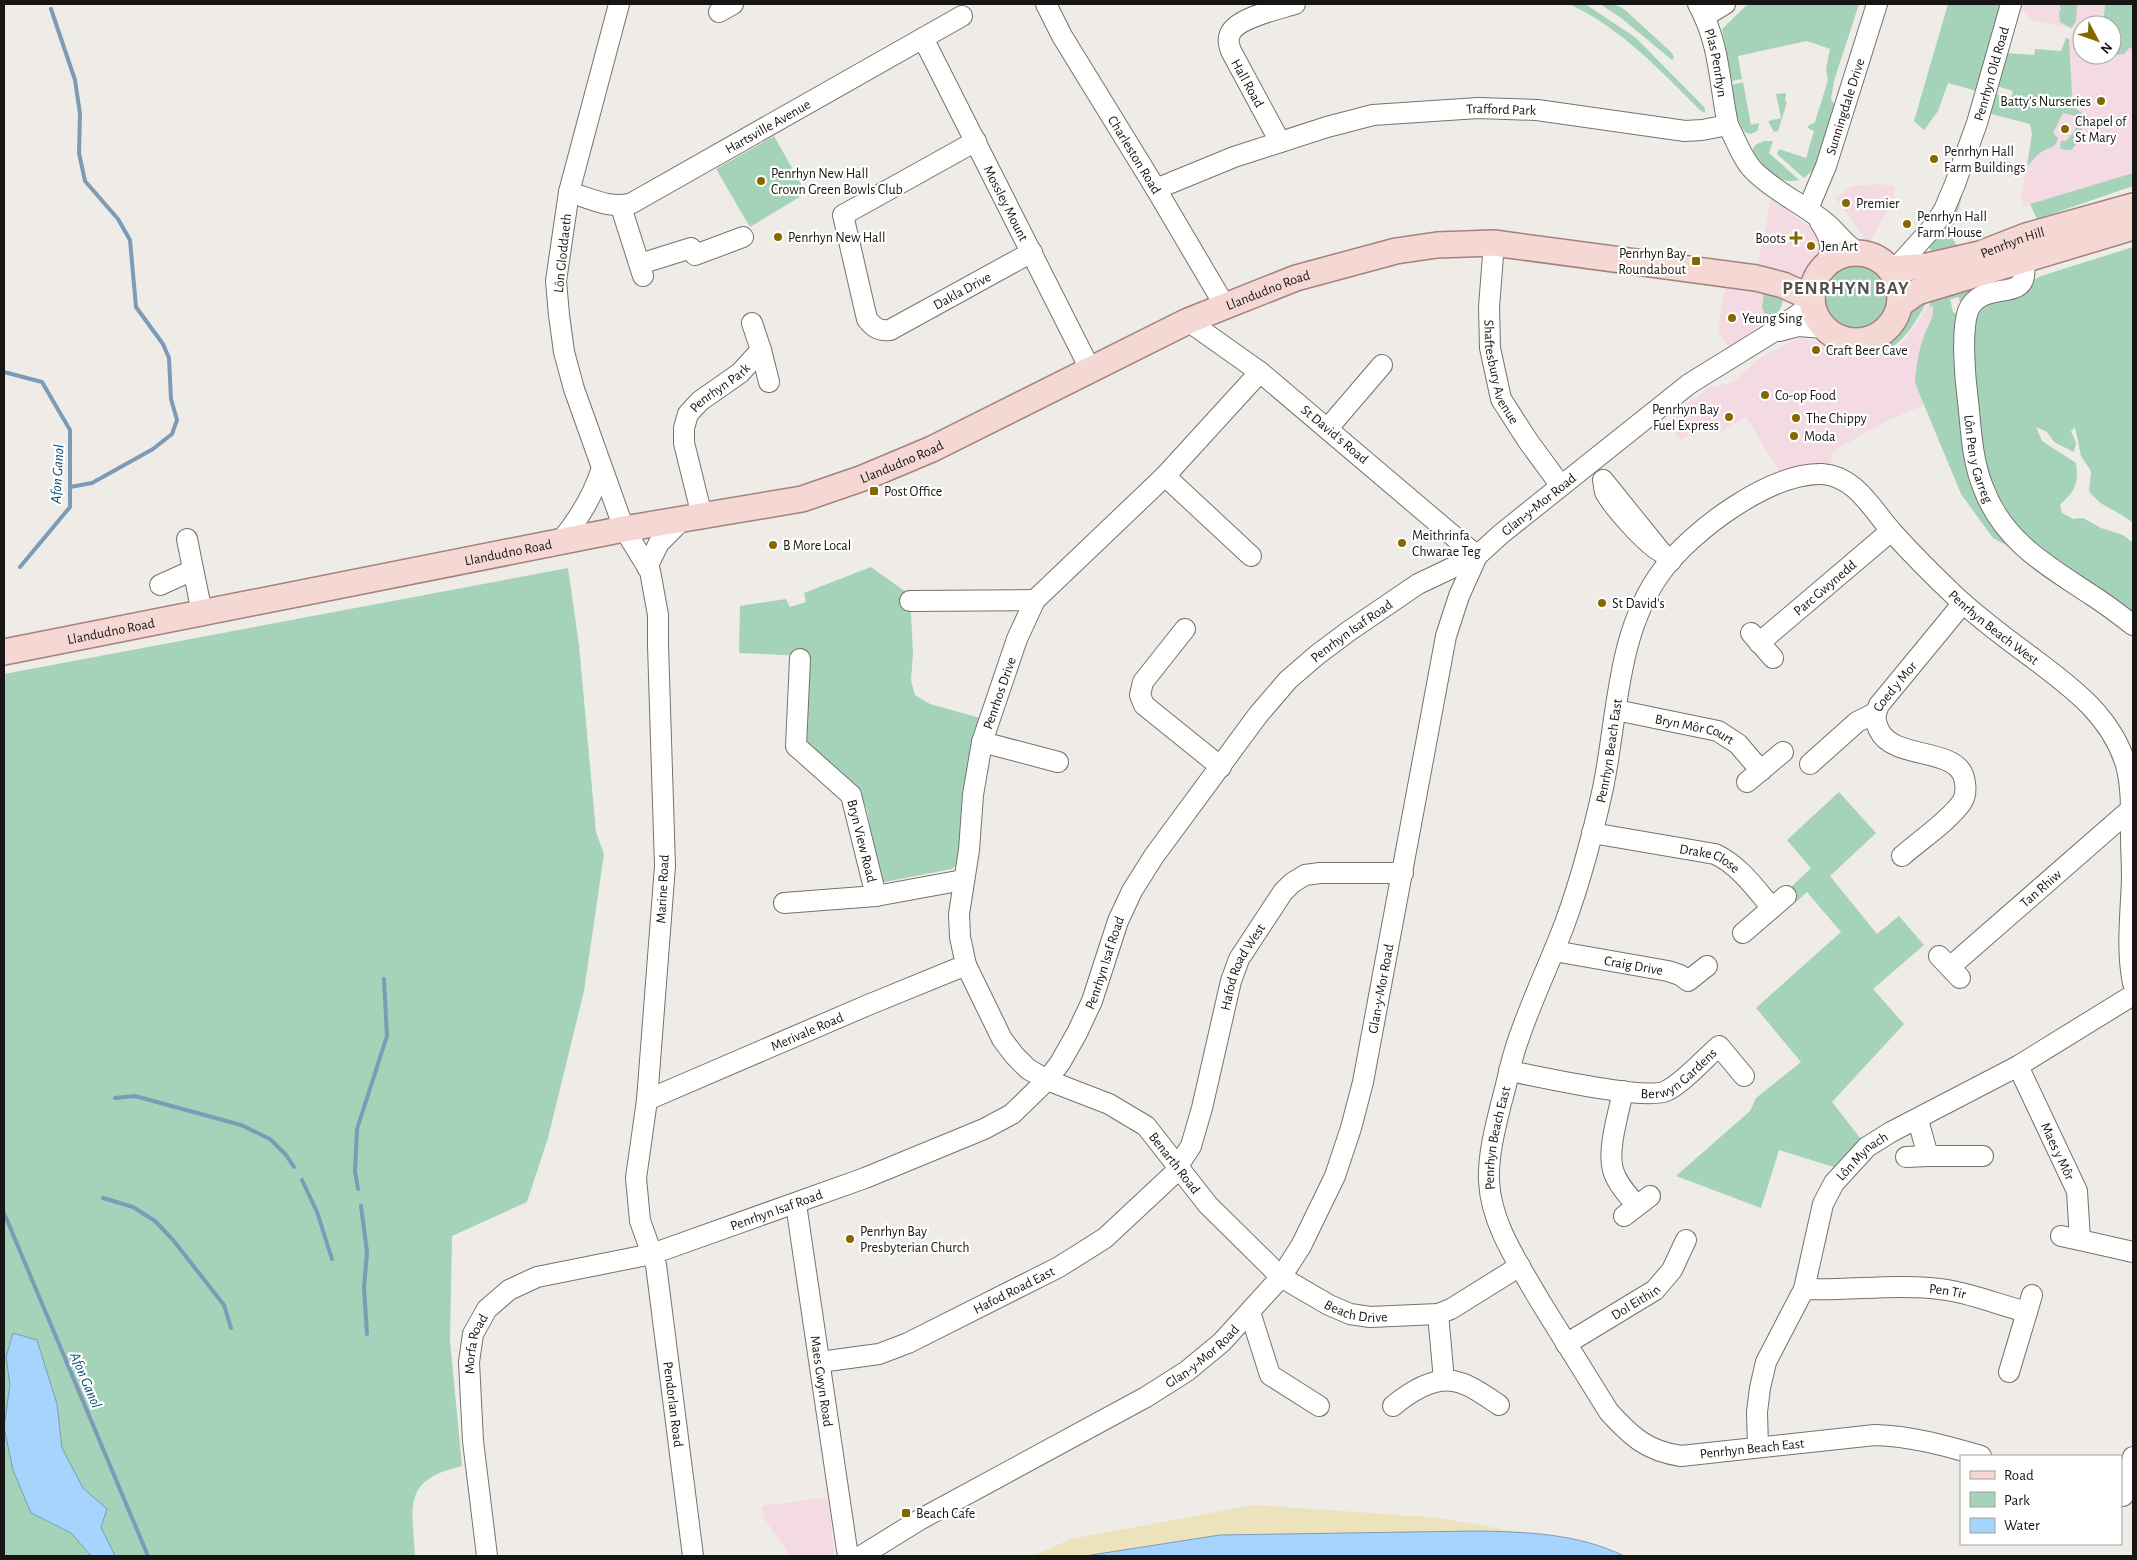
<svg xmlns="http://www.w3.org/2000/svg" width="2137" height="1560" font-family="'Alegreya Sans',sans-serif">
<rect width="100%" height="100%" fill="#efebe6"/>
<g fill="#f4dae2">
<polygon points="2016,4 2105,4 2103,25 2082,25 2082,55 2115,55 2129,48 2133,49 2133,173 2023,207 2022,195 2032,134 2053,133 2072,95 2069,39 2074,27 2071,28 2034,21"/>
<polygon points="1881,184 1895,187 1893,199 1869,244 1836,198 1852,186"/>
<polygon points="1771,199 1810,227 1818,227 1822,231 1820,266 1814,273 1809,276 1791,278 1762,273 1758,264"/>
<polygon points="1725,286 1775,293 1783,302 1779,311 1729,347 1718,332"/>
<polygon points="1929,305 1933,307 1934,317 1925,331 1915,383 1924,405 1888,420 1833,451 1830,465 1815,464 1779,471 1746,417 1720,432 1713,421 1680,440 1674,430 1664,428 1678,410 1709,388 1734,382 1757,360 1798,338 1820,342 1838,355 1881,355 1891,352 1905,340"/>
<polygon points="828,1497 834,1553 830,1556 790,1556 764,1518 762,1506"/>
</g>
<g fill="#a4d3b9">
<path d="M1569,4H1585L1635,37L1705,108V113L1701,111C1661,71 1621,28 1569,4Z"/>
<polygon points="1600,4 1614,4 1624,9 1672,53 1674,58 1672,60 1620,17"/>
<polygon points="1748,4 1859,4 1834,81 1831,99 1836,107 1815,168 1804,178 1777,154 1779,149 1806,158 1814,131 1808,128 1808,126 1815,122 1828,80 1826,69 1830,49 1807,41 1738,56 1742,79 1732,81 1722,29"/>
<polygon points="1948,4 2001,4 1977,91 1948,83 1938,111 1924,130 1914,121"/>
<path d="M2059,4H2077C2076,12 2078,23 2071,28L2060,22L2059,13L2061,8Z"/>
<polygon points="2105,4 2133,4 2133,49 2129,48 2124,54 2112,55 2112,25 2103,25"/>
<path d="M2066,38L2069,39L2072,95L2066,107L2073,106L2084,115C2082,128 2082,140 2071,150L2060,149L2061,141H2066C2072,135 2076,129 2079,121L2075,116L2063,113L2053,133L2058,138C2056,148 2050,147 2043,151C2037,154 2032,162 2027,166L2032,134L2030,124L1991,114L1996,94L2011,98L2013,91L1994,85L2005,53L2034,55L2035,49L2061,51Z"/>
<path d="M1743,82L1751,125L1759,123L1758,130C1738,148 1733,95 1732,85Z"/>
<polygon points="1786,93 1785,101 1787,102 1778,131 1774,132 1768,121 1781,118 1776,94"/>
<polygon points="774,136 806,193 750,227 716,169"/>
<path d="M1764,141H1773L1769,153L1799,180C1776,185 1762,169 1752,151L1755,145Z"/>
<polygon points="2133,173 2133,186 2037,219 2030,204"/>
<polygon points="1963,193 1951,236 1959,249 1933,253 1928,246 1953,201"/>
<path d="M2133,247V523C2117,509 2102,509 2089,491L2091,471L2081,456L2075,427L2071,431L2076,443L2074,452L2054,442L2047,432L2036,427L2042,441L2076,463C2079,485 2075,490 2060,505L2062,513L2073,519L2083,518L2101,528L2123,535L2133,543V621L2029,546L1987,490L1973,413L1974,309L2041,276Z"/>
<circle cx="1855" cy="296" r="34"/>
<path d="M2019,276L1969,302L1960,304L1959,297L1950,299L1953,312L1962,317L1967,435L2026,556L1993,538L1961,494L1915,383C1916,366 1919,349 1925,333C1929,323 1934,318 1933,307L1929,305L1933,299L1944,294Z"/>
<path d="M1764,291L1782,297C1784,309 1776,314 1768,320L1762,308Z"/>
<path d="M1930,297C1918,316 1904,348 1879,352C1868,353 1855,352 1843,352L1850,349L1868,347L1884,340L1914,305Z"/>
<path d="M871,567L910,595L913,653L911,681L915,695L930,704L980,718L957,865L952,869L884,882L880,881C864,857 877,824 862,799C849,775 815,764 807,740L806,656L739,653L740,606L786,599L790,607L806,602L804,593Z"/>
<path d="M568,568L579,645L596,832L604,854L584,991L548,1138L527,1202L452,1236L450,1340L462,1466C402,1480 412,1505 415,1556H4V674Z"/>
<polygon points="1839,792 1876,833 1830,876 1877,934 1899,916 1924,945 1873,989 1904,1024 1832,1102 1861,1139 1837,1168 1779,1150 1761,1208 1676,1176 1750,1111 1756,1098 1801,1062 1756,1008 1841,932 1807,892 1795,903 1786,892 1811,868 1787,840"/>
</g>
<polygon fill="#ece3bd" points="1254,1505 1440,1518 1533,1535 1629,1556 1033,1556 1071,1539"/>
<g fill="#a6d4fd" stroke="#7b9bb7">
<polygon points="13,1333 37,1340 57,1404 62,1448 83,1488 107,1509 101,1527 115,1556 91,1556 71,1533 31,1513 13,1470 4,1427 10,1385 6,1357"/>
<path d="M1475,1531C1526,1532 1577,1533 1624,1556H1085L1220,1535Z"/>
</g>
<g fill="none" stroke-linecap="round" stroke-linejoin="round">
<g stroke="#7b9bb7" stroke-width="4">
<polyline points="51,9 75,80 80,114 79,153 85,181 118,219 130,240 136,307 163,344 169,358 171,399 177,420 172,434 153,449 92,483 70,487"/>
<polyline points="4,372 42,382 70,430 70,507 20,567"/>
<polyline points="115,1098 135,1096 241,1125 270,1139 286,1155 294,1167"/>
<polyline points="302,1180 317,1212 332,1259"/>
<polyline points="358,1189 355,1171 357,1129 387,1036 384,979"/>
<polyline points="103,1198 133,1207 155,1221 173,1240 224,1305 231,1328"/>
<polyline points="361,1206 367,1252 364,1288 367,1334"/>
<polyline points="4,1213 148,1556"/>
</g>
<g stroke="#76736e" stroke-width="22">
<g id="minor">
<path id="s1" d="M619,4L569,192L556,281L559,315L564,352L574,389L624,529L650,571L658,615V645L665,866L647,1100L636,1178L640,1221L656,1265L693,1556"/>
<path id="s2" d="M1046,4L1062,36L1156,189L1225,306"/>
<path id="s3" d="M1698,4C1720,44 1719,82 1728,125"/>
<polyline points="719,12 733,4"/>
<polyline points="1705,16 1725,4"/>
<path id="s4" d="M923,38L1090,369"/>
<path id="s5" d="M976,141L843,215L867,319C874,328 879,331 890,330L1032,252"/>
<path d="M1280,142L1231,51C1229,45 1227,39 1231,32C1240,17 1279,9 1295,4"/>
<path id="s6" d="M1156,189L1234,157L1327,127L1373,115L1478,108L1537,110L1685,131L1702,130L1728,125C1736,140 1742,159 1754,171C1775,192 1803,204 1826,223C1838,233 1846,247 1860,253"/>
<path id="s7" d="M569,192C590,198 611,210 632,203L962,16"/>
<polyline points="621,207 643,276"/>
<path id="s8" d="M1808,209L1826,166L1877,4"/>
<path d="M1820,222C1830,237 1835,250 1824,266"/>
<path id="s9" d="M1494,243L1489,307L1490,348L1501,399L1528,441L1561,486"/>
<path id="s10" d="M2024,260C2024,265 2025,271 2024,276C2021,300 1980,281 1968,311C1961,332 1965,379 1968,401C1971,429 1972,460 1983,487C2003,542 2048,566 2093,596C2107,605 2120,615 2133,625"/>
<polyline points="640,264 691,248 695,255 743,237"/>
<path id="s11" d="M1896,268L1933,227L1944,210L1955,184L1977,123L2011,4"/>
<polyline points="1779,331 1798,326 1824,328"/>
<polyline points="761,350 769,382"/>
<path id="s12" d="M1260,372L1165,476L1035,600L1017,639L982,742L973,795L969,850L959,914L960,937L966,965L1002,1039L1014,1055L1028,1069L1047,1080L1109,1104L1146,1126L1208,1205L1281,1277L1329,1305L1350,1314L1370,1317L1438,1314L1451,1309L1520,1266"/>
<polyline points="1328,428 1382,365"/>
<polyline points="1165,476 1251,556"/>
<path id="s13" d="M702,516L684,443V428L688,414L700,401L740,373L761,350L752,323"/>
<polyline points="187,539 202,613"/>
<path d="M560,542C579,519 593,496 602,468"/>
<path d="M1661,552C1646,544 1613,507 1605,492C1604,489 1604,484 1603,480L1661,552L1671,561"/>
<polyline points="647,567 659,543 683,519"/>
<polyline points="160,585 193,570"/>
<polyline points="910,601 1035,600"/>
<polyline points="1185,629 1143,682 1140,695 1144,705 1221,767"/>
<polyline points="1751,633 1773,658"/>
<path id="s14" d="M1759,643L1891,531"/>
<path id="s15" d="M800,659L796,746L851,795L876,896"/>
<path id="s16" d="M1616,710L1718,731L1738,744L1761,771"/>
<polyline points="982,742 1058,762"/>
<polyline points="1810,764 1857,722 1875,713"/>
<polyline points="1747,782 1783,752"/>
<path id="s17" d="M1592,833L1715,854C1739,865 1755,888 1772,908L1743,933"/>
<path id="s18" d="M1902,856C1919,841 1950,820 1962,802C1966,796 1966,790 1965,783C1962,745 1894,762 1879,730C1874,720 1875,714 1879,705L1963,603"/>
<polyline points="784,903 876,896 963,880"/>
<polyline points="1772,908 1786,896"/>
<path id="s19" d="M1554,951L1668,971L1680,975L1688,981L1707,966"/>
<polyline points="1939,956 1960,978"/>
<path id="s20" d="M1950,967L2131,809"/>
<path id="s21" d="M2018,1066L2077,1191L2080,1240L2133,1252"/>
<path id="s22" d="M1509,1071C1537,1076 1646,1101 1666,1091C1682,1084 1705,1058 1719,1046L1744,1076"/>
<path d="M1623,1091C1619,1112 1607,1149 1613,1170C1617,1184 1628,1195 1637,1206"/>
<path id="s23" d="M647,1100L868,1005L966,965"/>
<polyline points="1918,1120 1928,1156 1983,1156"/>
<polyline points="1906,1157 1928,1156"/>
<path id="s24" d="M1178,1166L1191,1146L1202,1108L1231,981L1239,959L1283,892L1292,883L1305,875L1320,873H1403"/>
<path id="s25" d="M796,1204L847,1550L851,1556"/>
<polyline points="1624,1216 1650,1196"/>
<polyline points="2061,1236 2080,1240"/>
<path id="s26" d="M1804,1289C1847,1291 1889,1284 1930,1288C1963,1290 1996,1304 2027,1312L2009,1372"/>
<polyline points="1250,1312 1270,1375 1319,1406"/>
<polyline points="2027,1312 2032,1295"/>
<polyline points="1438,1314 1444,1380"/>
<path id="s27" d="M1566,1344L1655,1290L1672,1270L1686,1240"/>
<path id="s28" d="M820,1362L879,1354L908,1343L1059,1267L1105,1238L1180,1168"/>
<path d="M1393,1406C1411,1391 1437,1374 1461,1383C1474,1387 1487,1397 1499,1405"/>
<path id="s29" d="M1758,1447L1757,1412L1760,1388L1766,1362L1804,1289L1823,1204L1834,1183L1867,1147L1891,1132L2018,1066L2133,995"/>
<path id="s30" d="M1981,1456C1946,1446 1912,1436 1875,1435L1681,1456C1647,1451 1632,1437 1609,1412C1586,1375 1563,1338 1540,1301C1519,1264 1491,1225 1489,1181C1488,1155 1495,1129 1501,1104C1506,1087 1509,1070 1514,1053C1527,1009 1549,966 1565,923C1581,879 1593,834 1603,788C1618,716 1616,633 1662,571C1693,530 1769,473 1822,474C1856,476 1873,511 1894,534C1913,555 1934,576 1955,596C1979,618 2004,637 2030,656C2070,686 2111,715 2126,765C2132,788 2131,812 2131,835C2131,849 2132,864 2132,878C2131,913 2126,948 2133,983"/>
<polyline points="2123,1496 2133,1457"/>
<path id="s31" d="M487,1556L473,1441L469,1362L473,1334L487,1309L509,1290L537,1277L652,1254L865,1178L984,1129L1012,1114L1047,1080L1060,1063L1077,1033L1092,1001L1118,921L1132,891L1154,856L1258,715L1288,680L1317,655L1349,631L1418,584L1477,556L1260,372L1188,321"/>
<path id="s32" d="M861,1556L921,1519L1146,1397L1187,1371L1222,1342L1281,1277L1301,1246L1335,1176L1351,1128L1363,1082L1446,636L1459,596L1477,556L1501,534L1689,384L1773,332L1813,304"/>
</g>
</g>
<g stroke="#a3827d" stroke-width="28">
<g id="major">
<circle cx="1856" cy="297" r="44"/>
<path id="s33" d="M1890,269L1928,266L1980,254L2026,236L2133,206"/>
<polyline points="1900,304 1917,292 2133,227"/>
<path id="s34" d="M4,652L624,529L802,499L863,478L932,449L1188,321L1296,278L1396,251L1437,245L1494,243L1756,278L1783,285L1812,298"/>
</g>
</g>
<use href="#minor" stroke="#fff" stroke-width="20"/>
<use href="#major" stroke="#f5d7d3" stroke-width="25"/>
</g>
<g fill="#856700" stroke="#fff" stroke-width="2">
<circle cx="2101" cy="101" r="5"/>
<circle cx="2065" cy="129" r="5"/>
<circle cx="1934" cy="159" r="5"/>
<circle cx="761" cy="181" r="5"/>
<circle cx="1846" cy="203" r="5"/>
<circle cx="1907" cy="224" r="5"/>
<circle cx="778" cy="237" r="5"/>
<path d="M1793.5 230.5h5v5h5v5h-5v5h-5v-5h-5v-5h5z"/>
<circle cx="1811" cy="246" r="5"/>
<rect x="1691" y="256" width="10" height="10" rx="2.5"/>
<circle cx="1732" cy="318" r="5"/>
<circle cx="1816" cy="350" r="5"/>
<circle cx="1765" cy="395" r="5"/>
<circle cx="1729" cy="417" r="5"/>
<circle cx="1796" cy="418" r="5"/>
<circle cx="1794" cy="436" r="5"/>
<rect x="869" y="486" width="10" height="10" rx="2.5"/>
<circle cx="1402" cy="543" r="5"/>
<circle cx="773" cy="545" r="5"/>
<circle cx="1602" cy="603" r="5"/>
<circle cx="850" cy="1239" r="5"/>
<rect x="901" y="1508" width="10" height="10" rx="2.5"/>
</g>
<g text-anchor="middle" stroke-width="4.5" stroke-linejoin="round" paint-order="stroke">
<g font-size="14" fill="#171614" stroke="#fff">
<text dy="5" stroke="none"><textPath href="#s3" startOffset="62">Plas Penrhyn</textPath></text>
<text dy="5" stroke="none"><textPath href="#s11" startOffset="220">Penrhyn Old Road</textPath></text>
<text transform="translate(1248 83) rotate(61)" y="5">Hall Road</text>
<text dy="5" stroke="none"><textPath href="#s8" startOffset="109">Sunningdale Drive</textPath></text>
<text dy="5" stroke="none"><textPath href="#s6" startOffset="358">Trafford Park</textPath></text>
<text dy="5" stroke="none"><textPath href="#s7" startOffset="221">Hartsville Avenue</textPath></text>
<text dy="5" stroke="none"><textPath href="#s2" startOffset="175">Charleston Road</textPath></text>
<text dy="5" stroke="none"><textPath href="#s4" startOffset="185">Mossley Mount</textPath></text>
<text dy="5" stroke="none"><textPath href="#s33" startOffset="126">Penrhyn Hill</textPath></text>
<text transform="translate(562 253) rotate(-84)" y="5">Lôn Gloddaeth</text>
<text dy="5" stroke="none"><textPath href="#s34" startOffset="1324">Llandudno Road</textPath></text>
<text dy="5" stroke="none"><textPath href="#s5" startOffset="368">Dakla Drive</textPath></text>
<text dy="5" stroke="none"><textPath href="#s9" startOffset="131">Shaftesbury Avenue</textPath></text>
<text dy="5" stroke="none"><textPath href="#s13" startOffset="146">Penrhyn Park</textPath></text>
<text transform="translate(1335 434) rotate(40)" y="5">St David's Road</text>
<text dy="5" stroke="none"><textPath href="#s10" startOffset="236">Lôn Pen y Garreg</textPath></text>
<text dy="5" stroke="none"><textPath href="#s34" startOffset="919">Llandudno Road</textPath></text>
<text dy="5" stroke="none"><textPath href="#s32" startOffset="1341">Glan-y-Mor Road</textPath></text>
<text dy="5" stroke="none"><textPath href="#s34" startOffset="514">Llandudno Road</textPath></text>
<text dy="5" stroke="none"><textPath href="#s14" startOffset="86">Parc Gwynedd</textPath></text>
<text dy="5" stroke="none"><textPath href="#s30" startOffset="1716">Penrhyn Beach West</textPath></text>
<text dy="5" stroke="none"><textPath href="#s34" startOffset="109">Llandudno Road</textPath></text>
<text dy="5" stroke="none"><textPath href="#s31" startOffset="1416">Penrhyn Isaf Road</textPath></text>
<text dy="5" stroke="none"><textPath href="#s18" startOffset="258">Coed y Mor</textPath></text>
<text transform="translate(999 693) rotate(-71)" y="5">Penrhos Drive</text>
<text dy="5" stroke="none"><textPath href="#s16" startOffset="81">Bryn Môr Court</textPath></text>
<text dy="5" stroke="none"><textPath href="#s30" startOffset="1101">Penrhyn Beach East</textPath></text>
<text dy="5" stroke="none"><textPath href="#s15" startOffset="208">Bryn View Road</textPath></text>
<text dy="5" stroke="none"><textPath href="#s17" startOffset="121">Drake Close</textPath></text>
<text dy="5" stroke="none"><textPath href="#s20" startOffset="120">Tan Rhiw</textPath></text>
<text transform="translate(662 889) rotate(-87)" y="5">Marine Road</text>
<text dy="5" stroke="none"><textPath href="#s31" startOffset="996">Penrhyn Isaf Road</textPath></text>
<text dy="5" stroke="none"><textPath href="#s19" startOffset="81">Craig Drive</textPath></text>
<text dy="5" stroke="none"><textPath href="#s24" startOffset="211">Hafod Road West</textPath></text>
<text dy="5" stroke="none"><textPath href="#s32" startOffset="816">Glan-y-Mor Road</textPath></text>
<text dy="5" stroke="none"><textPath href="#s23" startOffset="174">Merivale Road</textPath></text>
<text dy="5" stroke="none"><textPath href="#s22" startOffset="178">Berwyn Gardens</textPath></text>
<text dy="5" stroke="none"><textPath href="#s30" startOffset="696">Penrhyn Beach East</textPath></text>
<text dy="5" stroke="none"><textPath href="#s21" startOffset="94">Maes y Môr</textPath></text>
<text dy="5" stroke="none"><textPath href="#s29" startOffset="318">Lôn Mynach</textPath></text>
<text dy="5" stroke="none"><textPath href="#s12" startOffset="998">Benarth Road</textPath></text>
<text dy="5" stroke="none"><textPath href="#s31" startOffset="561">Penrhyn Isaf Road</textPath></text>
<text dy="5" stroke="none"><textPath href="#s28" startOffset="209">Hafod Road East</textPath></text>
<text dy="5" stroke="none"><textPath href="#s26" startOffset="144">Pen Tir</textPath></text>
<text dy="5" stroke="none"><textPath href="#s27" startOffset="81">Dol Eithin</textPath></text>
<text dy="5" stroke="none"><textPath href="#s12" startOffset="1238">Beach Drive</textPath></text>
<text dy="5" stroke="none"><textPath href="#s31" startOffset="214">Morfa Road</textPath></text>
<text dy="5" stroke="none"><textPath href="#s32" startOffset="396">Glan-y-Mor Road</textPath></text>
<text dy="5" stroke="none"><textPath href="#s25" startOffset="179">Maes Gwyn Road</textPath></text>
<text dy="5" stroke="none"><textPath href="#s1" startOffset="1432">Pendorlan Road</textPath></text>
<text transform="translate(1752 1448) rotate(-6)" y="5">Penrhyn Beach East</text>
</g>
<g font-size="14" fill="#171614" stroke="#fff" text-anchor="start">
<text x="2091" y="106" text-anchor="end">Batty's Nurseries</text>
<text x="2075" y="126">Chapel of<tspan x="2075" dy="16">St Mary</tspan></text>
<text x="1944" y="156">Penrhyn Hall<tspan x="1944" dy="16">Farm Buildings</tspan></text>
<text x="771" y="178">Penrhyn New Hall<tspan x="771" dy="16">Crown Green Bowls Club</tspan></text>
<text x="1856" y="208">Premier</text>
<text x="1917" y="221">Penrhyn Hall<tspan x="1917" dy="16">Farm House</tspan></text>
<text x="788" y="242">Penrhyn New Hall</text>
<text x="1786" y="243" text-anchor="end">Boots</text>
<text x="1821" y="251">Jen Art</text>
<text x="1686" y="258" text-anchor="end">Penrhyn Bay<tspan x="1686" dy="16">Roundabout</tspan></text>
<text x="1742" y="323">Yeung Sing</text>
<text x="1826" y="355">Craft Beer Cave</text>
<text x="1775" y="400">Co-op Food</text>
<text x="1719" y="414" text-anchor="end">Penrhyn Bay<tspan x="1719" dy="16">Fuel Express</tspan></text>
<text x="1806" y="423">The Chippy</text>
<text x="1804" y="441">Moda</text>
<text x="884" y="496">Post Office</text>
<text x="1412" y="540">Meithrinfa<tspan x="1412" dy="16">Chwarae Teg</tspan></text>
<text x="783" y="550">B More Local</text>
<text x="1612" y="608">St David's</text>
<text x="860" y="1236">Penrhyn Bay<tspan x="860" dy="16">Presbyterian Church</tspan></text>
<text x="916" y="1518">Beach Cafe</text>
</g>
<g font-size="15" font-style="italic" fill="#014977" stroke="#fff">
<text transform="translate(57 474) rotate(-87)" y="5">Afon Ganol</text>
<text transform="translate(86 1380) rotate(67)" y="5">Afon Ganol</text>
</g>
<g font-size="19" font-weight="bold" letter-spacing="1" fill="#55514d" stroke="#fff">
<text x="1846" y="294">PENRHYN BAY</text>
</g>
</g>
<rect width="2137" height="1560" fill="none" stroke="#171614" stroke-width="10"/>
<rect x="1960" y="1455" width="162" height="90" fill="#ffffff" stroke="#a2a2a1"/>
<rect x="1970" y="1471" width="25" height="8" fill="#f5d7d3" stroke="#a2a2a1"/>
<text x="2004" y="1480" font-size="15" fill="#171614">Road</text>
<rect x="1970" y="1492" width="25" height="15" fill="#a4d3b9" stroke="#a2a2a1"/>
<text x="2004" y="1505" font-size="15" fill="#171614">Park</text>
<rect x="1970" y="1518" width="25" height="15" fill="#a6d4fd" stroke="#a2a2a1"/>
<text x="2004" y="1530" font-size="15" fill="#171614">Water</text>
<g transform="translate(2097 40) rotate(131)"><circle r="24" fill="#ffffff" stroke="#a2a2a1"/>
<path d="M0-4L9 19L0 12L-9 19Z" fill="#856700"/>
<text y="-8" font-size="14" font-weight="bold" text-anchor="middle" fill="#171614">N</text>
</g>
</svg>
